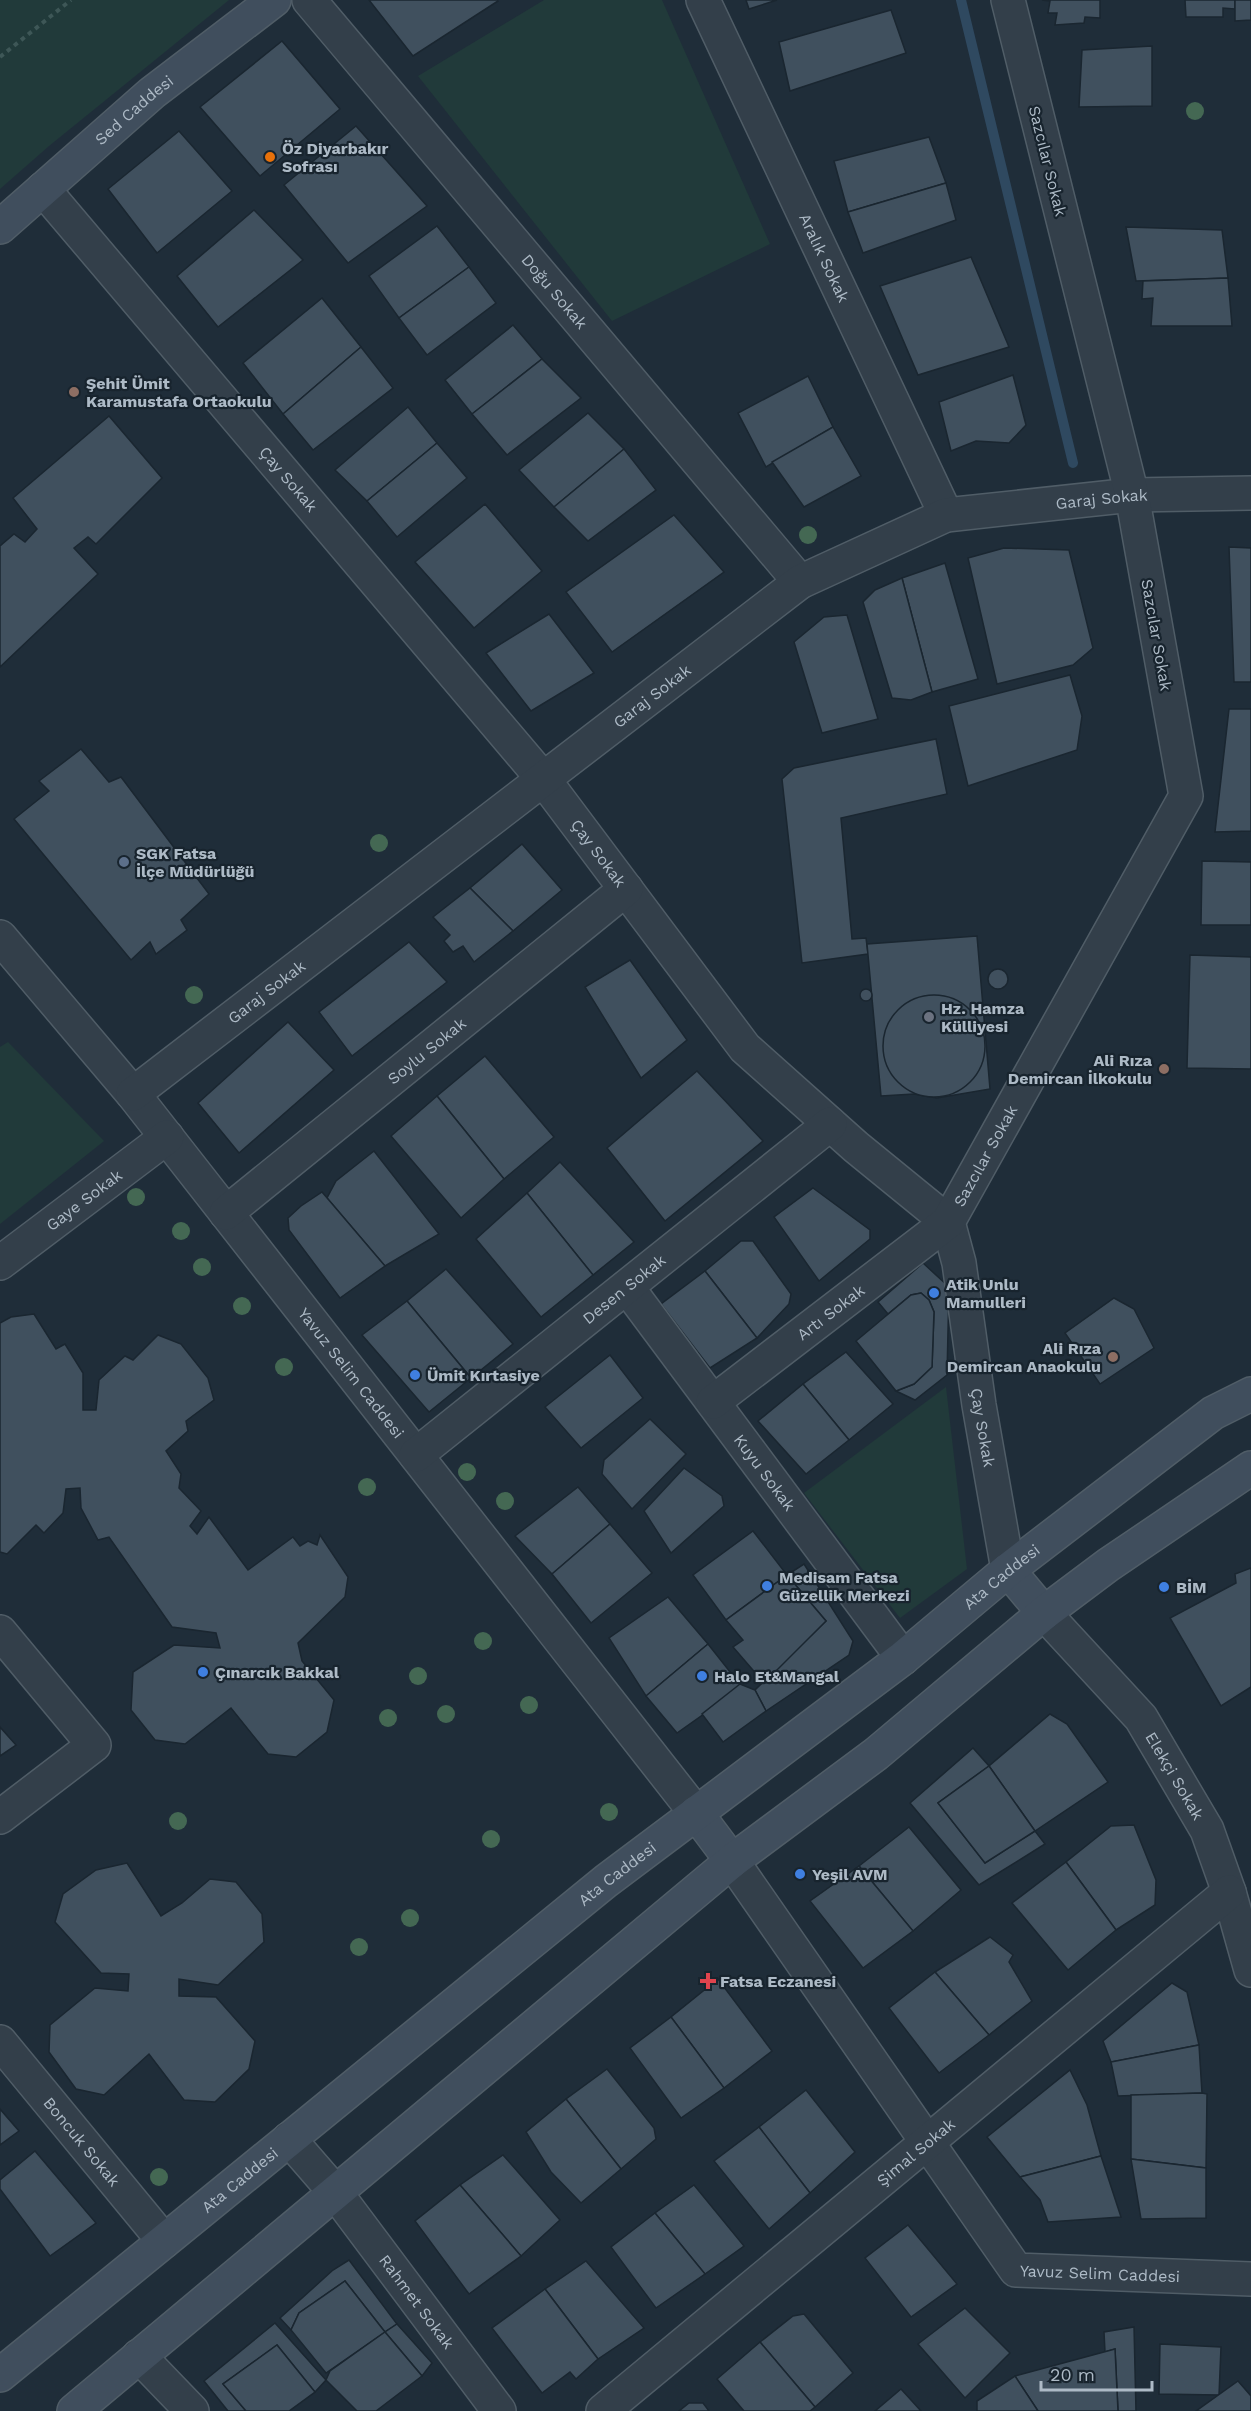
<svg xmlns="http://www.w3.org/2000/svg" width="1251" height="2411" font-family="'Work Sans',sans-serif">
<rect width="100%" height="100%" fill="#1f2d39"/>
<g fill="#213a3a">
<polygon points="0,0 229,0 49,146 0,189"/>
<polygon points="544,0 662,0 770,244 612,321 418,76"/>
<polygon points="8,1042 104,1141 0,1224 0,1047"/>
<polygon points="946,1387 967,1569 900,1618 804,1493"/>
</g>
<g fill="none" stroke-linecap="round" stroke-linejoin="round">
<polyline stroke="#2f4960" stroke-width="10" points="961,0 1073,463"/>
</g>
<g fill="#40505e" stroke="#1a2630" stroke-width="1.5">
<polygon points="369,0 497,0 498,1 413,56"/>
<polygon points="746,0 777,0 749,9"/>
<polygon points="1042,0 1100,0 1100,18 1085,17 1084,23 1055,25 1057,13 1048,13 1050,1"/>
<polygon points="1185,0 1235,0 1235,9 1223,8 1223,17 1186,17"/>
<polygon points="1235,0 1251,0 1251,20 1235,21"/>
<polygon points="891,10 906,53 790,91 779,42"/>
<polygon points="282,41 340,109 260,176 200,107"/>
<polygon points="1152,46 1152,106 1079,107 1082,50"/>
<polygon points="356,126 427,206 348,263 284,185"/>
<polygon points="179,131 232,191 157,253 108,189"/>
<polygon points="929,137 946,183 848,212 834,161"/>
<polygon points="946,183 956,220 863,253 848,212"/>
<polygon points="254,210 303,260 218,327 177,276"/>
<polygon points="437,226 469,267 399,318 369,276"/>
<polygon points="1126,227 1222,230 1228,278 1136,281"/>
<polygon points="971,257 1009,347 918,375 880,286"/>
<polygon points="469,267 496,303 427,355 399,318"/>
<polygon points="1228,278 1232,326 1151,326 1153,298 1142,299 1143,281"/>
<polygon points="322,298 361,347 283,414 243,363"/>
<polygon points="513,325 542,359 472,414 445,380"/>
<polygon points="361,347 393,388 313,450 283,414"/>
<polygon points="542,359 581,398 507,455 472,414"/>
<polygon points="1013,375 1026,425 1009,443 976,441 951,451 939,402"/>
<polygon points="808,376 833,427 766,467 738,413"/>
<polygon points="408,407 437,443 367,501 335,470"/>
<polygon points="588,413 624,449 554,507 519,470"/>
<polygon points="109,416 162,478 96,544 88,537 74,548 98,574 0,667 0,546 14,534 25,542 37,529 13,498"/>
<polygon points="833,427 861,476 804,507 772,462"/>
<polygon points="437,443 467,478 397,537 367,501"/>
<polygon points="624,449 656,490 588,541 554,507"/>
<polygon points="485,504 542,571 474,628 415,562"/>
<polygon points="674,515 724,572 612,652 566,592"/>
<polygon points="1229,547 1251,548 1251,682 1234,682"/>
<polygon points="1004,548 1069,550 1093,648 1073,665 997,684 968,558"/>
<polygon points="945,563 978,679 932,692 902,578"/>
<polygon points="902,578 932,692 911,700 892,698 863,602 875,590"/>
<polygon points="549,614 594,673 531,711 486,653"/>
<polygon points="847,615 878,719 822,733 794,642 824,617"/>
<polygon points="1070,675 1082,716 1077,750 968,786 949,706"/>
<polygon points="1229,709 1251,709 1251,831 1215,832"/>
<polygon points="936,739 947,794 841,818 852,939 866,938 868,954 802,963 782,779 794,768"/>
<polygon points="81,749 109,782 121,777 209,894 181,920 187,930 156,954 150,942 131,960 14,819 49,791 39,781"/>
<polygon points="522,844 562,890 513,931 470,888"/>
<polygon points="1202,861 1251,862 1251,925 1201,925"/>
<polygon points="470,888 513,931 474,962 463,946 453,952 444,941 450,935 433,917"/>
<polygon points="977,936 990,1089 937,1098 914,1094 881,1096 867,944"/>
<polygon points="409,942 447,982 352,1056 319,1012"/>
<polygon points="1190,955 1251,957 1251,1069 1187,1068"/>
<polygon points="630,960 687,1040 641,1078 585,987"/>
<circle cx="998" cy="979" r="10"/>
<circle cx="866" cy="995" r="6"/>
<circle cx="934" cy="1046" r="51"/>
<polygon points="288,1022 334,1070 239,1153 198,1103"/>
<polygon points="485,1056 554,1137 504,1179 437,1096"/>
<polygon points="697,1071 763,1141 665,1221 607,1148"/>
<polygon points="437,1096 504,1179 461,1218 391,1136"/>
<polygon points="374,1151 439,1234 385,1266 327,1198 336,1181"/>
<polygon points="560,1162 634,1242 593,1275 527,1193"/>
<polygon points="813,1188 870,1230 870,1239 819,1281 774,1217"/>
<polygon points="322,1192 385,1266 340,1298 289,1230 288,1218 301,1206"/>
<polygon points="527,1193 593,1275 541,1317 476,1239"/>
<polygon points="741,1241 753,1241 791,1294 789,1304 757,1338 705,1271"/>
<polygon points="923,1263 949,1287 947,1375 915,1400 896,1391 914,1384 932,1367 934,1312 929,1300 921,1293 911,1295 888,1314 878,1302"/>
<polygon points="446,1269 513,1344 471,1378 407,1301"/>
<polygon points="705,1271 757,1338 710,1368 661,1304"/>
<polygon points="921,1293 929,1300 934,1312 932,1367 914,1384 896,1391 856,1341 911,1295"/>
<polygon points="1114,1298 1134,1309 1154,1348 1100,1384 1065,1333"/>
<polygon points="407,1301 471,1378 429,1412 362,1335"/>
<polygon points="34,1314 56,1349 65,1344 83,1373 83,1410 96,1410 99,1380 125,1356 133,1360 158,1335 181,1344 208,1378 214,1400 186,1421 188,1431 166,1451 181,1474 179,1488 201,1511 190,1526 197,1534 209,1517 248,1570 293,1537 300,1546 308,1541 317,1545 320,1535 348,1577 345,1597 298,1643 302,1661 334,1700 327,1732 296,1757 268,1754 231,1708 185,1744 155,1740 131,1710 133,1672 174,1645 220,1648 216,1633 172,1627 109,1537 98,1540 81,1508 80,1488 66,1489 63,1513 44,1533 36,1525 7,1554 0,1552 0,1323 11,1317"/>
<polygon points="846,1352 893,1404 849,1440 803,1384"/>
<polygon points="610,1355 643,1398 581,1448 545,1407"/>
<polygon points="803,1384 849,1440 806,1474 758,1421"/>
<polygon points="650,1419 686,1454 632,1509 602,1474 604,1460"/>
<polygon points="684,1468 722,1496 724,1506 671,1553 644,1511"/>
<polygon points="578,1487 610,1524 552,1574 515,1536"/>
<polygon points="610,1524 652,1573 591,1623 552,1574"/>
<polygon points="753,1531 787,1575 726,1620 693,1575"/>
<polygon points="804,1564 853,1641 849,1655 766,1711 755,1690 826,1621 787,1575"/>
<polygon points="1251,1568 1251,1687 1221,1706 1170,1618 1236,1583 1235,1574"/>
<polygon points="787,1575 826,1621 764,1683 733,1647 743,1640 726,1620"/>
<polygon points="668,1597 708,1644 646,1696 609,1638"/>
<polygon points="708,1644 742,1687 677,1733 646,1696"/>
<polygon points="740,1684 755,1690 766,1711 723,1742 702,1714"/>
<polygon points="1050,1714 1067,1724 1108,1782 1035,1831 989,1766"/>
<polygon points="0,1727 16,1745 0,1756"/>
<polygon points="973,1748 989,1766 938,1803 985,1863 1035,1831 1045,1844 979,1885 910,1803"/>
<polygon points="989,1766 1035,1831 985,1863 938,1803"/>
<polygon points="1134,1825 1156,1880 1155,1905 1116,1930 1066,1862 1111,1826"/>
<polygon points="909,1827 961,1890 913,1931 859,1866"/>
<polygon points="1066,1862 1116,1930 1068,1970 1012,1903"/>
<polygon points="127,1863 161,1916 182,1903 210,1879 236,1882 262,1914 264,1942 218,1985 179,1979 179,1996 216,1997 255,2041 249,2069 215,2102 184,2100 149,2054 104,2095 76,2089 49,2052 50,2025 95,1988 128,1991 129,1974 101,1973 55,1922 63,1894 96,1870"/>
<polygon points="859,1866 913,1931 863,1968 810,1901"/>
<polygon points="990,1937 1013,1955 1009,1962 1032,2001 989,2035 935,1972"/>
<polygon points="935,1972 989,2035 939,2073 889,2008"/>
<polygon points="718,1979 772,2051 724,2088 671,2017"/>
<polygon points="1172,1983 1187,1992 1199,2045 1111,2062 1103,2041"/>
<polygon points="671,2017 724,2088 681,2118 630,2048"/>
<polygon points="1199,2045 1202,2093 1118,2096 1111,2062"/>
<polygon points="607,2069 654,2128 656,2139 621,2169 566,2099"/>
<polygon points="1070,2070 1087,2105 1101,2156 1020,2177 987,2137"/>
<polygon points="806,2090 855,2152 810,2193 759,2127"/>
<polygon points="1202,2093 1207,2094 1206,2168 1131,2159 1131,2095"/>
<polygon points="566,2099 621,2169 581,2203 551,2172 526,2132"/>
<polygon points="0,2109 19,2131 0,2145"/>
<polygon points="759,2127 810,2193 769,2229 714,2161"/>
<polygon points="35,2151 96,2223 50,2256 0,2189 0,2180"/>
<polygon points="503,2155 560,2220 521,2256 460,2185"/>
<polygon points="1101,2156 1121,2217 1048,2222 1040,2200 1020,2177"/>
<polygon points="1131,2159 1206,2168 1206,2218 1141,2219"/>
<polygon points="460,2185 521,2256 469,2294 415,2221"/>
<polygon points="694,2185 744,2246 705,2274 655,2213"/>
<polygon points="655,2213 705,2274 656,2308 611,2247"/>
<polygon points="908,2225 957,2284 911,2317 865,2258"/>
<polygon points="349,2260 397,2324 385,2332 345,2281 299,2313 291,2330 280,2318 333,2270"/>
<polygon points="586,2261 644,2328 598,2359 545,2289"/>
<polygon points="345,2281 385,2332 326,2373 291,2330 299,2313"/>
<polygon points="545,2289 598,2359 576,2379 570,2372 542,2393 492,2328"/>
<polygon points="965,2308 1010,2353 965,2398 918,2344"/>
<polygon points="804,2314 853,2373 815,2407 760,2342 793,2316"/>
<polygon points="275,2323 326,2380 315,2392 277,2345 223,2384 246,2411 228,2411 204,2381"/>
<polygon points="397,2324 432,2363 422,2376 385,2332"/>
<polygon points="1134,2327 1136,2411 1118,2411 1115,2349 1105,2352 1104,2332"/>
<polygon points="385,2332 422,2376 376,2411 357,2411 326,2380 330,2371"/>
<polygon points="760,2342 815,2407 810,2411 744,2411 717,2379"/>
<polygon points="1160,2344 1221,2347 1219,2395 1159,2394"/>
<polygon points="277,2345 315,2392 289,2411 246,2411 223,2384"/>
<polygon points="1115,2349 1118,2411 1038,2411 1015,2376"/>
<polygon points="1015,2376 1038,2411 977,2411 977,2401"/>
<polygon points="1238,2381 1251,2396 1251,2411 1196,2411"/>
<polygon points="901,2389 921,2411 875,2411"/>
<polygon points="689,2403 703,2403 709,2411 679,2411"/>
</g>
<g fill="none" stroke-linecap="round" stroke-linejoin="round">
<g stroke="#505d67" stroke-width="36">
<g id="street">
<path id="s1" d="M309,0L800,582"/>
<path id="s2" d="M703,0L946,515"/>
<path id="s3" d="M43,189L544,780L745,1048L856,1147L948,1222L959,1263L979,1405L1008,1570"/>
<path id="s4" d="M0,937L133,1094L696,1813"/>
<path id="s5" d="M133,1094L800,582L946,515L1132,495L1251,493"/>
<path id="s6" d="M226,1213L626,889"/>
<path id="s7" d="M0,1263L167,1137"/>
<path id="s8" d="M627,1287L903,1658"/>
<path id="s9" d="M713,1402L948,1222L1186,796L1132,495L1008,0"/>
<path id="s10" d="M416,1455L830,1124"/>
<path id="s11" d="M1044,1613L1141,1718L1207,1830L1229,1892L1251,1970"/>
<polyline points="0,1632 94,1745 0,1817"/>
<path id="s12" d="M732,1861L1016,2270L1251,2279"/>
<path id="s13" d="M0,2042L164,2241"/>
<path id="s14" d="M289,2139L335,2192L499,2411"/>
<polyline points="139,2356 192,2411"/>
<path id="s15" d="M603,2411L1229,1892"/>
</g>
</g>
<g stroke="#505d67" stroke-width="36">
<g id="secondary">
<path id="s16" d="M0,227L152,93L274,0"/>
<polyline points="1008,1570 1044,1613"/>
<polyline points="696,1813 732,1861"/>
<path id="s17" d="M0,2375L606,1881L903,1658L1008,1570L1213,1413L1251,1394"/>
<polyline points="74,2411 732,1861 876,1754 1044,1613 1108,1565 1251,1468"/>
</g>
</g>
<polyline stroke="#3e5757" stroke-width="4" stroke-dasharray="4.5 4.5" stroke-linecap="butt" points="0,57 71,0"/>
<use href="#street" stroke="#333f4a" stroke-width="33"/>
<use href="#secondary" stroke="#404e5d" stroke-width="33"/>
</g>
<g fill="#446853">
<circle cx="1195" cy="111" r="9"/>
<circle cx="808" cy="535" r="9"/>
<circle cx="379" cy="843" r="9"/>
<circle cx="194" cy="995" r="9"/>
<circle cx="136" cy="1197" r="9"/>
<circle cx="181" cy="1231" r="9"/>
<circle cx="202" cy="1267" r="9"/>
<circle cx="242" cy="1306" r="9"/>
<circle cx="284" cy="1367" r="9"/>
<circle cx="467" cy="1472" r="9"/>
<circle cx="367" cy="1487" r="9"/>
<circle cx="505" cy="1501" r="9"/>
<circle cx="483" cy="1641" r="9"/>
<circle cx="418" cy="1676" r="9"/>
<circle cx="529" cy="1705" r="9"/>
<circle cx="446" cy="1714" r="9"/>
<circle cx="388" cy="1718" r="9"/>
<circle cx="609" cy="1812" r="9"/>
<circle cx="178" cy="1821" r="9"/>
<circle cx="491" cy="1839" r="9"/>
<circle cx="410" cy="1918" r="9"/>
<circle cx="359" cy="1947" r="9"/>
<circle cx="159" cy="2177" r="9"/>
</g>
<circle fill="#e8710a" stroke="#18242e" stroke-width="2" cx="270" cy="157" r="6"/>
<g fill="#8d6e63" stroke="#18242e" stroke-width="2">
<circle cx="74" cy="392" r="6"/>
<circle cx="1164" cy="1069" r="6"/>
<circle cx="1113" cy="1357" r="6"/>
</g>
<circle fill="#5c6f8a" stroke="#18242e" stroke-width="2" cx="124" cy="862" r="6"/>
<circle fill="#6b7280" stroke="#18242e" stroke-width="2" cx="929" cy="1017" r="6"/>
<g fill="#3f7fe0" stroke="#18242e" stroke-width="2">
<circle cx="934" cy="1293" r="6"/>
<circle cx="415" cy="1375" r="6"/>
<circle cx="767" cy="1586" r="6"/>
<circle cx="1164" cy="1587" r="6"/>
<circle cx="203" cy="1672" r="6"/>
<circle cx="702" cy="1676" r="6"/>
<circle cx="800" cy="1874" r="6"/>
</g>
<path fill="#e0444e" stroke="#18242e" stroke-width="2" d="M705 1972h6v6h6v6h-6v6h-6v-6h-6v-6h6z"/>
<g text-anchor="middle" stroke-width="4.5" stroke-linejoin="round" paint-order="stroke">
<g font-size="16" fill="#adbac6" stroke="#18242e">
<text dy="6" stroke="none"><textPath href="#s16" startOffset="178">Sed Caddesi</textPath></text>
<text transform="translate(1048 161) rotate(76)" y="6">Sazcılar Sokak</text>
<text dy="6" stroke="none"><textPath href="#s2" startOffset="285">Aralık Sokak</textPath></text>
<text dy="6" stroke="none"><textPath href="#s1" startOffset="381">Doğu Sokak</textPath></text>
<text dy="6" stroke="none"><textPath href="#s3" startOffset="380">Çay Sokak</textPath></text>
<text dy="6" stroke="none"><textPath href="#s5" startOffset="1158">Garaj Sokak</textPath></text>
<text transform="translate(1157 635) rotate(80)" y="6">Sazcılar Sokak</text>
<text dy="6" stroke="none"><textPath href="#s5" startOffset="654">Garaj Sokak</textPath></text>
<text dy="6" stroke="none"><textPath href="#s3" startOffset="866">Çay Sokak</textPath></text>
<text dy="6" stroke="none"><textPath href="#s5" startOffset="168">Garaj Sokak</textPath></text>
<text dy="6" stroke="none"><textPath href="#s6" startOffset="258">Soylu Sokak</textPath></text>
<text dy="6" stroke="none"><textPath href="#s9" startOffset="372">Sazcılar Sokak</textPath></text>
<text dy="6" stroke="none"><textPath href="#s7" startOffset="105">Gaye Sokak</textPath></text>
<text dy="6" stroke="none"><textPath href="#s10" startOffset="266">Desen Sokak</textPath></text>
<text dy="6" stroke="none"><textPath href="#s9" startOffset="148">Artı Sokak</textPath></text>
<text dy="6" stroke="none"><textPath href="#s4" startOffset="560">Yavuz Selim Caddesi</textPath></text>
<text dy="6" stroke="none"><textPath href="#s3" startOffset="1586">Çay Sokak</textPath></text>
<text dy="6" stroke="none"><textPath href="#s8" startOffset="231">Kuyu Sokak</textPath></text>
<text dy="6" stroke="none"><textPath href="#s17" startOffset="1281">Ata Caddesi</textPath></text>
<text dy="6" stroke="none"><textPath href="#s11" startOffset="210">Elekçi Sokak</textPath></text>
<text dy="6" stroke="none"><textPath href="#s17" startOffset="795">Ata Caddesi</textPath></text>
<text dy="6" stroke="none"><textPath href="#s13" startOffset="129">Boncuk Sokak</textPath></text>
<text dy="6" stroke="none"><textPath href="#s15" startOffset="406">Şimal Sokak</textPath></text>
<text dy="6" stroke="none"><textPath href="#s17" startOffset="309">Ata Caddesi</textPath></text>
<text dy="6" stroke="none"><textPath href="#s12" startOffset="582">Yavuz Selim Caddesi</textPath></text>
<text dy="6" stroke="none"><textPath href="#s14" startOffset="207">Rahmet Sokak</textPath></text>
</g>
<g font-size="16" font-weight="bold" fill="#adbac6" stroke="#18242e" text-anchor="start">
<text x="282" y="154">Öz Diyarbakır<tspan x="282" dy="18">Sofrası</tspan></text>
<text x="86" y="389">Şehit Ümit<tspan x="86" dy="18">Karamustafa Ortaokulu</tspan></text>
<text x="136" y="859">SGK Fatsa<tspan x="136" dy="18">İlçe Müdürlüğü</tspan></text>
<text x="941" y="1014">Hz. Hamza<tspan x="941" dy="18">Külliyesi</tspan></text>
<text x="1152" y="1066" text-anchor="end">Ali Rıza<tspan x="1152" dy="18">Demircan İlkokulu</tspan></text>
<text x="946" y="1290">Atik Unlu<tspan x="946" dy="18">Mamulleri</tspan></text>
<text x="1101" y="1354" text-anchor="end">Ali Rıza<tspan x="1101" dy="18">Demircan Anaokulu</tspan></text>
<text x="427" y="1381">Ümit Kırtasiye</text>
<text x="779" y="1583">Medisam Fatsa<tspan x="779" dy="18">Güzellik Merkezi</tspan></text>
<text x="1176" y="1593">BİM</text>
<text x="215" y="1678">Çınarcık Bakkal</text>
<text x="714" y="1682">Halo Et&amp;Mangal</text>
<text x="812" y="1880">Yeşil AVM</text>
<text x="720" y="1987">Fatsa Eczanesi</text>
</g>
</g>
<path d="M1041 2381v9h111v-9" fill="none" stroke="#adbac6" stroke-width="3"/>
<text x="1050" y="2381" font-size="18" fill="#adbac6" stroke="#18242e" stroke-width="4.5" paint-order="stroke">20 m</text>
</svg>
